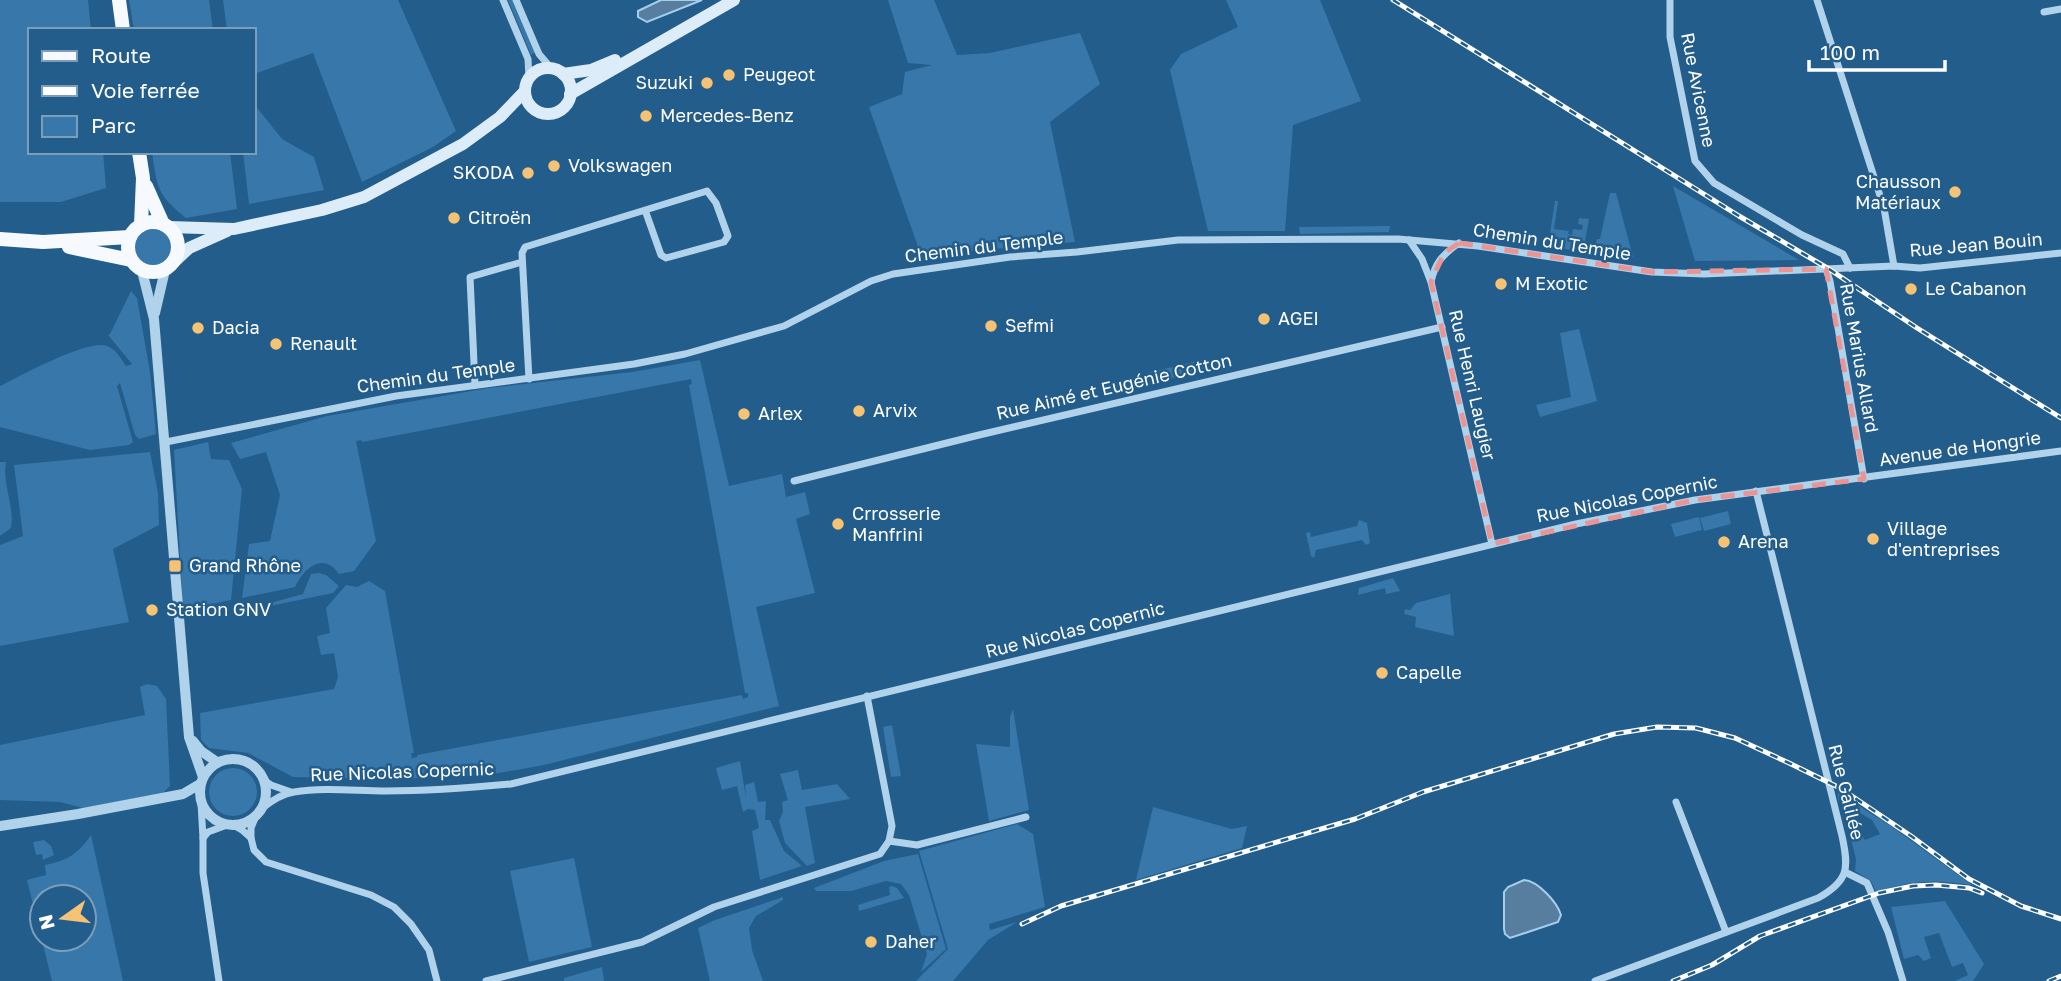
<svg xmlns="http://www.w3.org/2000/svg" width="2061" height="981" font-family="'Golos Text',sans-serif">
<rect width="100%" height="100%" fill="#235d8c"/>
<g fill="#3777a9" fill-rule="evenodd">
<polygon points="0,0 88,0 91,30 30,30 30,152 103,152 106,188 61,202 0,202"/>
<polygon points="129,0 209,0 213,30 134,30"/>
<polygon points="223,0 398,0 456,131 433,147 362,182 313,53 254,74 254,30 227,30"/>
<polygon points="508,0 514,0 536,52 531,55"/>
<polygon points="888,0 934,0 957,55 990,53 1080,33 1100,84 1050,122 1075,242 970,251 923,261 869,107 902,94 905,72 932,65 908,63"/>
<polygon points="1226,0 1320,0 1361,101 1293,125 1285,231 1208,231 1170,70 1181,54 1238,27"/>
<polygon points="254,104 282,139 314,157 324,190 249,204 243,152 254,152"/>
<path d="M152,152H230L237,209L186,218C157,195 157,187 152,152Z"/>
<polygon points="1673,186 1799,260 1695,261"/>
<polygon points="1610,193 1616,193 1633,257 1593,253 1597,239 1600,239"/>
<polygon points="1555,201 1558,201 1554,229 1569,231 1568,234 1572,235 1573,229 1582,230 1583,225 1578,224 1579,218 1589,219 1583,252 1548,246"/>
<polygon points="1390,226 1389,232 1300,234 1299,227"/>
<circle cx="153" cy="247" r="19"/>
<path d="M131,291L137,298L150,372L156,434L139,439L135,435L120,383L117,386L133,442L129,445L90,450L0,427V386C20,376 89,338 107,346C116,349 121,359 126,366L132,364L108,335L110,334Z"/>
<polygon points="1579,329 1597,401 1540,417 1536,405 1571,397 1560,333"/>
<path d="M700,360L729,486L782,474L786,497L805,492L810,514L796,519L815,593L756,607L779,706L544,765L488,775L396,779L293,777L248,753L209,748L201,740L200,713L334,689L338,677L334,653L321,655L317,636L330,633L326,608L346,585L357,587L369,581L385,591L414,753H411L412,758L417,757V755L742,695L743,699L748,697V693H745L689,385L692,384L691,379L362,442L361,440L356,441L376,541L354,571L339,574C323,551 304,568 295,587L242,598L249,544L270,541L280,495L266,452L240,459L231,443L327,416L489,388L632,372Z"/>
<polygon points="1202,360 1204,370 1150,384 1147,373"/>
<polygon points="208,442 211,459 229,460 242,489 231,600 183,610 174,450"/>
<polygon points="150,452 158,493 159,525 113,549 129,622 0,646 0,545 23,536 14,465"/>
<path d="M0,462H6C2,485 15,506 11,528L0,536Z"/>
<polygon points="1728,511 1731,524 1704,531 1700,518"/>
<polygon points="1699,517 1702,530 1675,537 1671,524"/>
<polygon points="1359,520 1367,523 1370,543 1366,545 1362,540 1316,550 1314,558 1311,556 1306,533 1310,532 1311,537 1357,526"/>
<polygon points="319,573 326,575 339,586 333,593 270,606 274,602 303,594 311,574"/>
<polygon points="1393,578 1400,591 1386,594 1385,588 1358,595 1359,588"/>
<polygon points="1450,594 1454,636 1415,627 1416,617 1404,614 1405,609 1410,610 1416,603"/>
<polygon points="147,684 157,686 166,699 170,786 163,793 83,808 60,802 0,800 0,745 145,715 140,687"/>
<polygon points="1013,709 1029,810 989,821 976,744 1010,747 1010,717"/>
<polygon points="892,725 901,776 891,777 883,727"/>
<polygon points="740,761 746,798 745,785 754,782 758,802 766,801 765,820 770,820 784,851 802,866 760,880 752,831 759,828 755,810 748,809 743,812 737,786 722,790 716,768"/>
<circle cx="233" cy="792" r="24"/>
<polygon points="798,770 802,790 837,784 850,799 805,807 815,863 807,866 785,843 779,821 783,812 782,802 788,800 780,774"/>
<path d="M1838,793L1891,826L1972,885C1933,880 1914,880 1876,892L1871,881L1855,871L1856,859L1846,820L1850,817L1865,840L1880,834L1872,820L1838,800Z"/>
<polygon points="1153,807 1232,829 1247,826 1242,848 1136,880"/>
<polygon points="1017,824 1033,834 1045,907 989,924 990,930 1017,922 988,940 953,981 916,981 948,949 919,851"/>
<path d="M91,835L123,981H52L27,880L46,875L45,865C67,861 78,854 91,835ZM84,897V939H42V897Z"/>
<polygon points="44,840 51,846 54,855 43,860 42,854 36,855 33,842"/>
<polygon points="918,854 946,949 921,972 927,954 909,895 901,884 886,881 851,891 816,891 814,888 884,861"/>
<polygon points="574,858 592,947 529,962 510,871"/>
<polygon points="892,886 897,888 904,898 859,911 858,905 890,895 889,887"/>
<polygon points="783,897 783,900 756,916 749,928 752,950 763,981 710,981 698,928 715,920"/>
<polygon points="1945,901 1984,964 1973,981 1955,981 1968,975 1963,963 1952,967 1939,933 1924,937 1931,958 1924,961 1918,955 1904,959 1891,907"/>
<polygon points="602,967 604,981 564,981 564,978"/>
</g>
<g fill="#577e9f" stroke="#a5ceec" stroke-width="2">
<polygon points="661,0 702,0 647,22 638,17 638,11"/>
<path d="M1524,880C1538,881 1557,902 1561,915L1558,922L1510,938L1505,934L1504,929V892L1508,887Z"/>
</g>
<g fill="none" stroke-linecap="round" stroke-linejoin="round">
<g stroke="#b1d2eb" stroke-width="7">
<polyline points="503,0 528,59 529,78"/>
<polyline points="516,0 539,54 551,68"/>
<polyline points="1670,0 1670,37 1695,161 1714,183 1802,235 1843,254 1850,268"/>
<polyline points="1817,0 1884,208 1894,266"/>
<polyline points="2044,12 2061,9"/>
<polyline points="1409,240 1422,259 1431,282"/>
<path d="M1459,243C1442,255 1435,263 1431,282L1492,544"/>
<polyline points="1826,269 1830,281 1864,479"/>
<polyline points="529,379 522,253 525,247 707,191 716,203 728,236 724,242 666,258 661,255 645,210"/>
<polyline points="475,385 470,277 522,262"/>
<polyline points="166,442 396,396 634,364 685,354 784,326 871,281 893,274 1010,257 1077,252 1178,240 1398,239 1478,246 1652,272 1704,274 1894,266 1920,268 2061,253"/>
<polyline points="794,481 979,435 1442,327"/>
<polyline points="264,780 271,785 291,792"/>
<polyline points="1676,802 1726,932"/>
<polyline points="201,803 203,838 208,832 227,825"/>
<path d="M261,809C271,801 281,794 294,792C324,787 356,791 386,791C428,791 469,788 511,784L1576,524L1695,500L2061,451"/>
<polyline points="233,825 242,830 251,838 251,828 256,816"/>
<polyline points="203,838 203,873 219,981"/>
<polyline points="251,838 254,850 266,862 371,895 394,907 411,924 429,950 437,981"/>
<polyline points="889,841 917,845 1026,817"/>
<polyline points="1845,872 1867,883 1888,932 1903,981"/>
<polyline points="486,981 642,942 714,907 880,854 889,841 892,826 867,696"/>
<path d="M1595,981L1818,898C1849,881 1849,868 1842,836L1756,491"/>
</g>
<g stroke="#b1d2eb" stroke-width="10">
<polyline points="142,271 154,319 189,737 203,777"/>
<polyline points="155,313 165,270"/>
<polyline points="193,741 201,751 217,762"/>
<circle cx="233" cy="792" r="33"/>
<polyline points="0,826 78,814 183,794 200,784"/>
</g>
<g stroke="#dcecf9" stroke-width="12">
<circle cx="548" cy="91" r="23"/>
<polyline points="563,74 591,70 615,60"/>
<polyline points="570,94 734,0"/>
<polyline points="169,227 234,229 322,210 364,197 463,144 500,117 525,91"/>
<polyline points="174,262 189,248 227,231"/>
</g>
<g stroke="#f6fafe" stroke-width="14">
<polyline points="119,0 123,30"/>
<polyline points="139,152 143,178 141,225"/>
<polyline points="146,186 163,224"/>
<circle cx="153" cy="247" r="25"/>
<polyline points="0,239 43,242 130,237"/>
<polyline points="69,247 131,260"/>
</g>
<g stroke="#fff" stroke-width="5">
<g id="rail">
<polyline points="1393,0 1739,216 1829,269 1917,328 2061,418"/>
<polyline points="1022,924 1061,906 1355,819 1423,792 1614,734 1657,727 1696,728 1735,738 1789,763 1840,788 1911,836 1969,879 2021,906 2061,919"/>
<polyline points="1673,981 1712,965 1760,936 1879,893 1913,886 1936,885 1969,888 1982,893"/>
<polyline points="2049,981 2061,976"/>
</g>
</g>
<use href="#rail" stroke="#235d8c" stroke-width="2.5" stroke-dasharray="8" stroke-linecap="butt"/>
</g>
<path fill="none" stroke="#ea9494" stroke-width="5" stroke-dasharray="14 9" stroke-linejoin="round" d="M1459,243L1652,272L1826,269L1864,479L1695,500L1492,544L1431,282L1444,253Z"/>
<g fill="#f6c274" stroke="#235d8c" stroke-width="2.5">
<circle cx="729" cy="75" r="7"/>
<circle cx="707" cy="83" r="7"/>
<circle cx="646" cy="116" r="7"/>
<circle cx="554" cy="166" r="7"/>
<circle cx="528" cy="173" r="7"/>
<circle cx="1955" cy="192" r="7"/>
<circle cx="454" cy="218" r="7"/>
<circle cx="1501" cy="284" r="7"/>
<circle cx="1911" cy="289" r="7"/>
<circle cx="1264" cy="319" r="7"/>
<circle cx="991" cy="326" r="7"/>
<circle cx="198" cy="328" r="7"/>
<circle cx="276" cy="344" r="7"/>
<circle cx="859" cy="411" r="7"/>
<circle cx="744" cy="414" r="7"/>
<circle cx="838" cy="524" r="7"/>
<circle cx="1873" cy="539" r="7"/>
<circle cx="1724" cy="542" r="7"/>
<rect x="168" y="559" width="14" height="14" rx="3.5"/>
<circle cx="152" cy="610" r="7"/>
<circle cx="1382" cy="673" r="7"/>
<circle cx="871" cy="942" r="7"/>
</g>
<g text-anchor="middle" stroke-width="5" stroke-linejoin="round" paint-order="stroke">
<g font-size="18" fill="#fff" stroke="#235d8c" text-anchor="start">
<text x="743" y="81">Peugeot</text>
<text x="693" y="89" text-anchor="end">Suzuki</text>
<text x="660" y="122">Mercedes-Benz</text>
<text x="568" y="172">Volkswagen</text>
<text x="514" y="179" text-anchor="end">SKODA</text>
<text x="1941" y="188" text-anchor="end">Chausson<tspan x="1941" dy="21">Matériaux</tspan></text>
<text x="468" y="224">Citroën</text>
<text x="1515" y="290">M Exotic</text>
<text x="1925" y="295">Le Cabanon</text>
<text x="1278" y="325">AGEI</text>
<text x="1005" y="332">Sefmi</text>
<text x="212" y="334">Dacia</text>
<text x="290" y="350">Renault</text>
<text x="873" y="417">Arvix</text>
<text x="758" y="420">Arlex</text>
<text x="852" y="520">Crrosserie<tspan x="852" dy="21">Manfrini</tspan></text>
<text x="1887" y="535">Village<tspan x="1887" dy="21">d'entreprises</tspan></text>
<text x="1738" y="548">Arena</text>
<text x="189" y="572">Grand Rhône</text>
<text x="166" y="616">Station GNV</text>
<text x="1396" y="679">Capelle</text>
<text x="885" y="948">Daher</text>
</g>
<g font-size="18" fill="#fff" stroke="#235d8c">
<text transform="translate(1698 90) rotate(79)" y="6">Rue Avicenne</text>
<text transform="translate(1552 242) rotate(9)" y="6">Chemin du Temple</text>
<text transform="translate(1976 245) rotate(-5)" y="6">Rue Jean Bouin</text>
<text transform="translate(984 247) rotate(-7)" y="6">Chemin du Temple</text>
<text transform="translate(1859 358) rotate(80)" y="6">Rue Marius Allard</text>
<text transform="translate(436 376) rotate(-8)" y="6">Chemin du Temple</text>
<text transform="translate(1472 385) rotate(77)" y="6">Rue Henri Laugier</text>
<text transform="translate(1114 387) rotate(-13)" y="6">Rue Aimé et Eugénie Cotton</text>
<text transform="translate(1960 449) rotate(-8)" y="6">Avenue de Hongrie</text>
<text transform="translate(1627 499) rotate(-11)" y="6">Rue Nicolas Copernic</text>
<text transform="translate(1075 630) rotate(-14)" y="6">Rue Nicolas Copernic</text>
<text transform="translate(402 772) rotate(-2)" y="6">Rue Nicolas Copernic</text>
<text transform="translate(1846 792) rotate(76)" y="6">Rue Galilée</text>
</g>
</g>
<rect x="28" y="28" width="228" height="126" fill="#235d8c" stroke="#7b9eba" stroke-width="2"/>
<rect x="42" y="51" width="35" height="10" fill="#f6fafe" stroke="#7b9eba" stroke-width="2"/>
<text x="91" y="63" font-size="21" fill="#ffffff">Route</text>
<rect x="42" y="86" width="35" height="10" fill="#ffffff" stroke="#7b9eba" stroke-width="2"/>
<text x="91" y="98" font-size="21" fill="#ffffff">Voie ferrée</text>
<rect x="42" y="116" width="35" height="21" fill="#3777a9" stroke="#7b9eba" stroke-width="2"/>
<text x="91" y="133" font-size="21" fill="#ffffff">Parc</text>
<g transform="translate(63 918) rotate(256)"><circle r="33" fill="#235d8c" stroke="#7b9eba" stroke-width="2"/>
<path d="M0-5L12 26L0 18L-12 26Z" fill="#f6c274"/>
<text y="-10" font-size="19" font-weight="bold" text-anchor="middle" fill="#ffffff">N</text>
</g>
<path d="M1809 60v10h136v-10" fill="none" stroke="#ffffff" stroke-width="3.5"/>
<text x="1820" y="60" font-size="21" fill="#ffffff" stroke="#235d8c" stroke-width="5" paint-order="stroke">100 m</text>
</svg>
